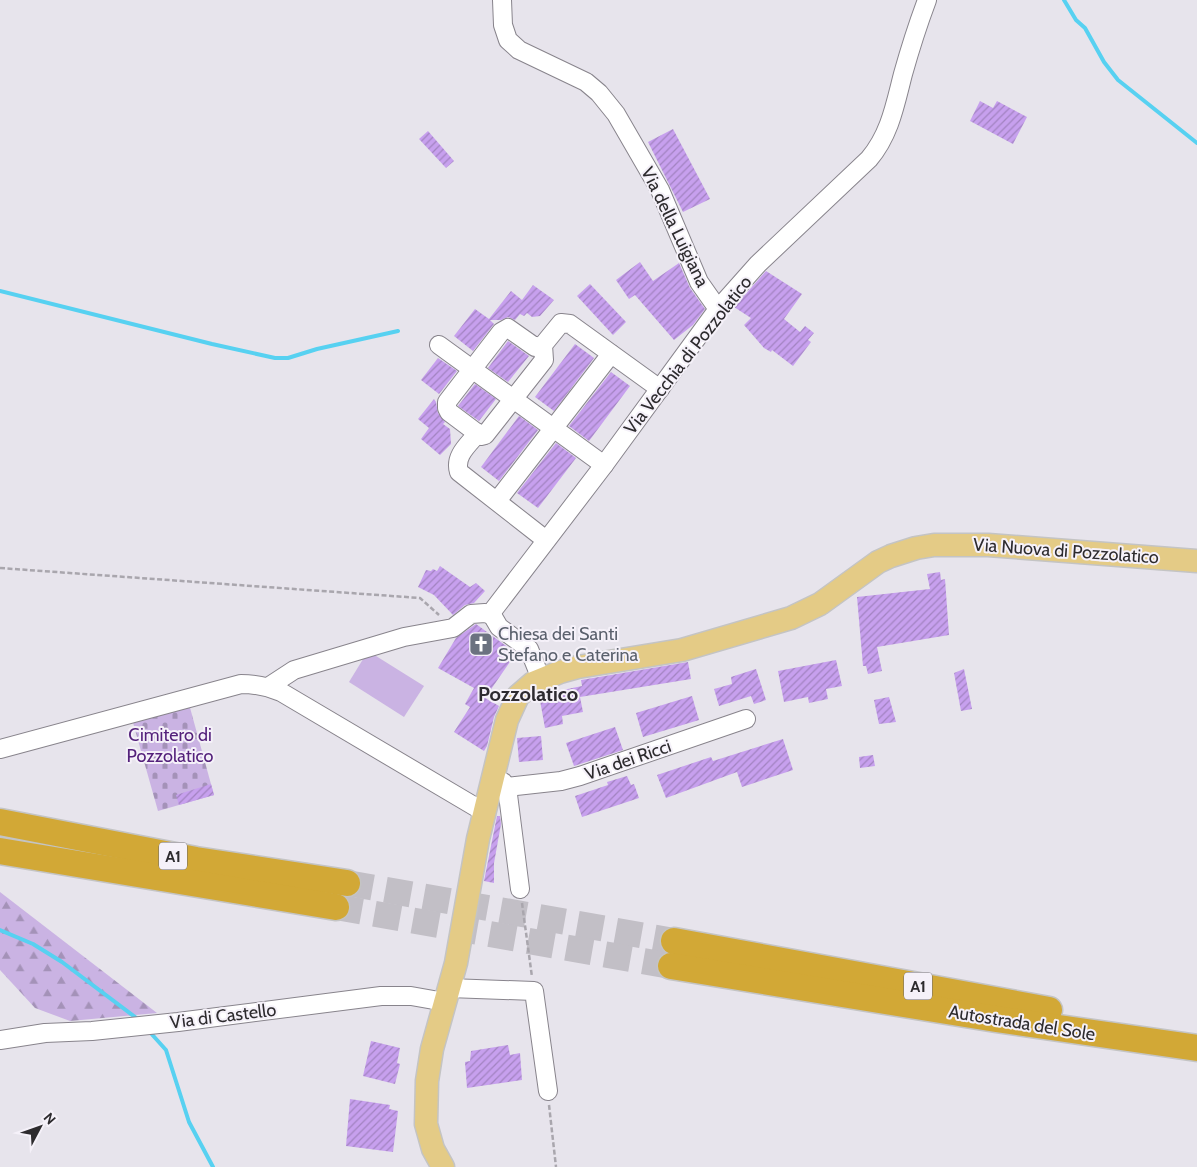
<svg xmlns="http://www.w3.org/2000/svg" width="1197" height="1167" font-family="Cabin,sans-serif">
<defs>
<pattern id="forest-firs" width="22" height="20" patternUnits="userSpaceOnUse" patternTransform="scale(1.25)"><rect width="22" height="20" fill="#cab3e3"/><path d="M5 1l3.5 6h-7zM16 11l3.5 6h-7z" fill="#a492b8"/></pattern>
<pattern id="cemetery-stones" width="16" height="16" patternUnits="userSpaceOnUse" patternTransform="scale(1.25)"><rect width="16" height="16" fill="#cab3e3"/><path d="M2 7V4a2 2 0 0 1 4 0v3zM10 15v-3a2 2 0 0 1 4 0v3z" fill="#a492b8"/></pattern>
<pattern id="building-hatch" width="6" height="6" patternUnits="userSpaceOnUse" patternTransform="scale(1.25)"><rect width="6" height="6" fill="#c7a0ee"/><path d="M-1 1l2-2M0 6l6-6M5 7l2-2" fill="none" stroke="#a283c1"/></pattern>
</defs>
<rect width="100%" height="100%" fill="#e7e4ec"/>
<polygon fill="url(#forest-firs)" points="0,892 157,1013 70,1021 35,1008 0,970"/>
<polygon fill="url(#cemetery-stones)" points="189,704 214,795 158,811 132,719"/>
<polygon fill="#cab3e3" points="368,651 424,686 404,717 349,682"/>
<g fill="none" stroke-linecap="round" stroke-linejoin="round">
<g stroke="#57d1f1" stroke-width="4">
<polyline points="1064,0 1076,20 1085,28 1104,62 1118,80 1197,143"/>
<polyline points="0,291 212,344 275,358 288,358 317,349 398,331"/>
<polyline points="0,930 33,944 62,962 139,1020"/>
<polyline points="148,1030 166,1050 189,1122 213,1167"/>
</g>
</g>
<g fill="url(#building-hatch)">
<polygon points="980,101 993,108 997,101 1027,117 1013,144 970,121"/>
<polygon points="673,129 710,199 683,212 648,142"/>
<polygon points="428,131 454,161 446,168 419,139"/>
<polygon points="640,262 653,281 679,263 690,288 705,309 693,325 674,340 635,295 629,299 616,280"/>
<polygon points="766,271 802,294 784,319 800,332 805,326 814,333 808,340 811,342 793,366 772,350 771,352 764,348 744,325 751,318 734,307"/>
<polygon points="590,284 626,322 613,335 577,296"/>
<polygon points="533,285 554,300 540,316 532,317 527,313 524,316 520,314 515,320 508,317 501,320 490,320 494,324 473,351 454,336 475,309 489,319 511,291 522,300"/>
<polygon points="508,341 529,356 508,382 488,368"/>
<polygon points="575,344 594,358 554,411 535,397"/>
<polygon points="438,358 457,371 439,394 421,380"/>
<polygon points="611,372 630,386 589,441 569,426"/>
<polygon points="475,384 496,399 479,421 458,406"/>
<polygon points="434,399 436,402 438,413 445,422 443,424 450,429 451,444 440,455 421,439 429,428 418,419"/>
<polygon points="519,416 538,430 499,481 481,467"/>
<polygon points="556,443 576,458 538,508 517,493"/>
<polygon points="440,566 470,587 476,583 485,591 474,603 465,605 453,615 434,595 418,587 426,570 431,571 433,569 437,571"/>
<polygon points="940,572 941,580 945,579 949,635 877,647 882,671 868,674 866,666 863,666 857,597 930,589 927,574"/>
<polygon points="476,624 516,653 485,698 499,706 494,717 487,746 484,751 454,732 470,707 465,704 474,688 438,668 456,638"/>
<polygon points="836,660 842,686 826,689 828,699 809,703 808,697 784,702 778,671"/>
<polygon points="688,662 691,679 580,697 583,712 562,716 563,724 545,728 539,695 582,686 581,680"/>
<polygon points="756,669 766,700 754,704 751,696 719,706 714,689 732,684 731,677"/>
<polygon points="964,669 972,709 961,711 954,673"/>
<polygon points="692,696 699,720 643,737 636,713"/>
<polygon points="889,697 896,722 879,724 874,700"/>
<polygon points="615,727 623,750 574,766 566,743"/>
<polygon points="541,736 543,760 519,762 517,738"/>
<polygon points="783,739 793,770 742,787 737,772 666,798 657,775 711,757 713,761"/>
<polygon points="873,755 875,766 860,768 859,757"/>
<polygon points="627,776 631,785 634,784 639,798 582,817 575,796 608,785 607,782"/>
<polygon points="211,784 214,795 179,805 176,795"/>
<polygon points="497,816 500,816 501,824 494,863 494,883 484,881"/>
<polygon points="371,1041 400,1048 397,1063 400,1064 395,1084 363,1076"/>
<polygon points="508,1045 510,1055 520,1053 522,1080 467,1088 465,1062 470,1061 471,1051"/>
<polygon points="350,1099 390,1105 389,1109 398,1111 393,1152 346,1146"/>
</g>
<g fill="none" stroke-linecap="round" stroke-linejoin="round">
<g stroke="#c2bfc6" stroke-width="26" stroke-dasharray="26 13" stroke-linecap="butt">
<polyline points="347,883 674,941"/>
<polyline points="336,907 671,966"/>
</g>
<g stroke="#88848c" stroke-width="20">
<g id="minor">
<polyline points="502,0 503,25 508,40 519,50 586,82 599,93 616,114 660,190 699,282 718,309"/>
<polyline points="439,345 604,465"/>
<polyline points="543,345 544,360 485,435 481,436 449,412 447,408 447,402 501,332 508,328 535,347 543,345 561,323 570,324 660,389"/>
<path d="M478,433C468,445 454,456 459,472L546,540"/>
<polyline points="497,501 611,354"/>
<path d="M541,679L529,649L499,627L492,615L494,609L604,465L718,309L758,264L869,159C890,134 895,105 903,74C910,49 918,24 927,0"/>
<polyline points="268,687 294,670 404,637 453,628 471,614 485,613 492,615"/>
<path d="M0,749L241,684C256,684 267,686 281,692L484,812"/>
<polyline points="500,781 503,782 507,787 520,889"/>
<polyline points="507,787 561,781 580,776 746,719"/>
<polyline points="449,988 534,991 548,1091"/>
<polyline points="0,1040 45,1033 92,1031 178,1022 381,996 411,996 445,1002"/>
</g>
</g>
<g stroke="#c4c4c4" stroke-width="25">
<polyline id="major" points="443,1167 433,1149 426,1124 427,1081 432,1049 456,963 478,839 507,720 518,696 533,683 560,672 578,667 682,650 791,618 820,604 878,562 891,556 916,548 934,545 988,545 1197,561"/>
</g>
<g stroke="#c4c4c4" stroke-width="29">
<g id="highway">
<polyline points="0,822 196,860 347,883"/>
<polyline points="0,851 336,907"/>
<polyline points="674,941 1049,1010"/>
<polyline points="671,966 996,1019 1197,1048"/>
</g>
</g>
<g stroke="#a9a6ad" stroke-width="2.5" stroke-dasharray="5 2.5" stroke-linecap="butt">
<polyline points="0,568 420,598 439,615"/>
<polyline points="522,903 532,977"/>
<polyline points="549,1105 556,1167"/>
</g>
<use href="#minor" stroke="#fff" stroke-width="18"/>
<use href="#major" stroke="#e4cb86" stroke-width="22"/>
<use href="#highway" stroke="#d2a836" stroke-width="26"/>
</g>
<defs>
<g id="church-square" transform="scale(1.25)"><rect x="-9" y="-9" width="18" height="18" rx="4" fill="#6b7280" stroke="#f5f1f9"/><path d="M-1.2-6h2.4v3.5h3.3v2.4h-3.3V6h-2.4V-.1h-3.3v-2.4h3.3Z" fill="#fff"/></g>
</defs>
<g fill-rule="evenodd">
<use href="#church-square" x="481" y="644"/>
</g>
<g text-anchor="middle" stroke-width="4" stroke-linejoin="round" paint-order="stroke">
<g fill="#f5f1f9" stroke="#69666b" stroke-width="1">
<rect x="159" y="842.5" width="28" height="27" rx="4"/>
<rect x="904" y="972.5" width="28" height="27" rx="4"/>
</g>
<g font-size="16" font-weight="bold" fill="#2d2b2e">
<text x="173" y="862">A1</text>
<text x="918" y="992">A1</text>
</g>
<g font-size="18" fill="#2d2b2e" stroke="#f5f1f9">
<text transform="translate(675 227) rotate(64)" y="6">Via della Luigiana</text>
<text transform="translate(688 355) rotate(-52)" y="6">Via Vecchia di Pozzolatico</text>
<text transform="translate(1066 551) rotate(4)" y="6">Via Nuova di Pozzolatico</text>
<text transform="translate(628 760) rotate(-19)" y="6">Via dei Ricci</text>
<text transform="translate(223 1016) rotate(-7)" y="6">Via di Castello</text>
<text transform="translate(1022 1023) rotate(9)" y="6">Autostrada del Sole</text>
</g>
<g font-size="18" fill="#5b616d" stroke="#f5f1f9" text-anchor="start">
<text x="498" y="640">Chiesa dei Santi<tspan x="498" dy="21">Stefano e Caterina</tspan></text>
</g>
<g font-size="18" fill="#54217b" stroke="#f5f1f9">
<text x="170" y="741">Cimitero di<tspan x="170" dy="21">Pozzolatico</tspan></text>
</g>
<g font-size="20" font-weight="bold" fill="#2d2a30" stroke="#f5f1f9">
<text x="528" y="701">Pozzolatico</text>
</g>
</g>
<g transform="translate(40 1127) rotate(49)" stroke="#f5f1f9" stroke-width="4" paint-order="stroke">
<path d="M0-4L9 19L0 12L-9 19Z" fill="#2d2b2e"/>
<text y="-8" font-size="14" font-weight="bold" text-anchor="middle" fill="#2d2b2e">N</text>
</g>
</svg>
